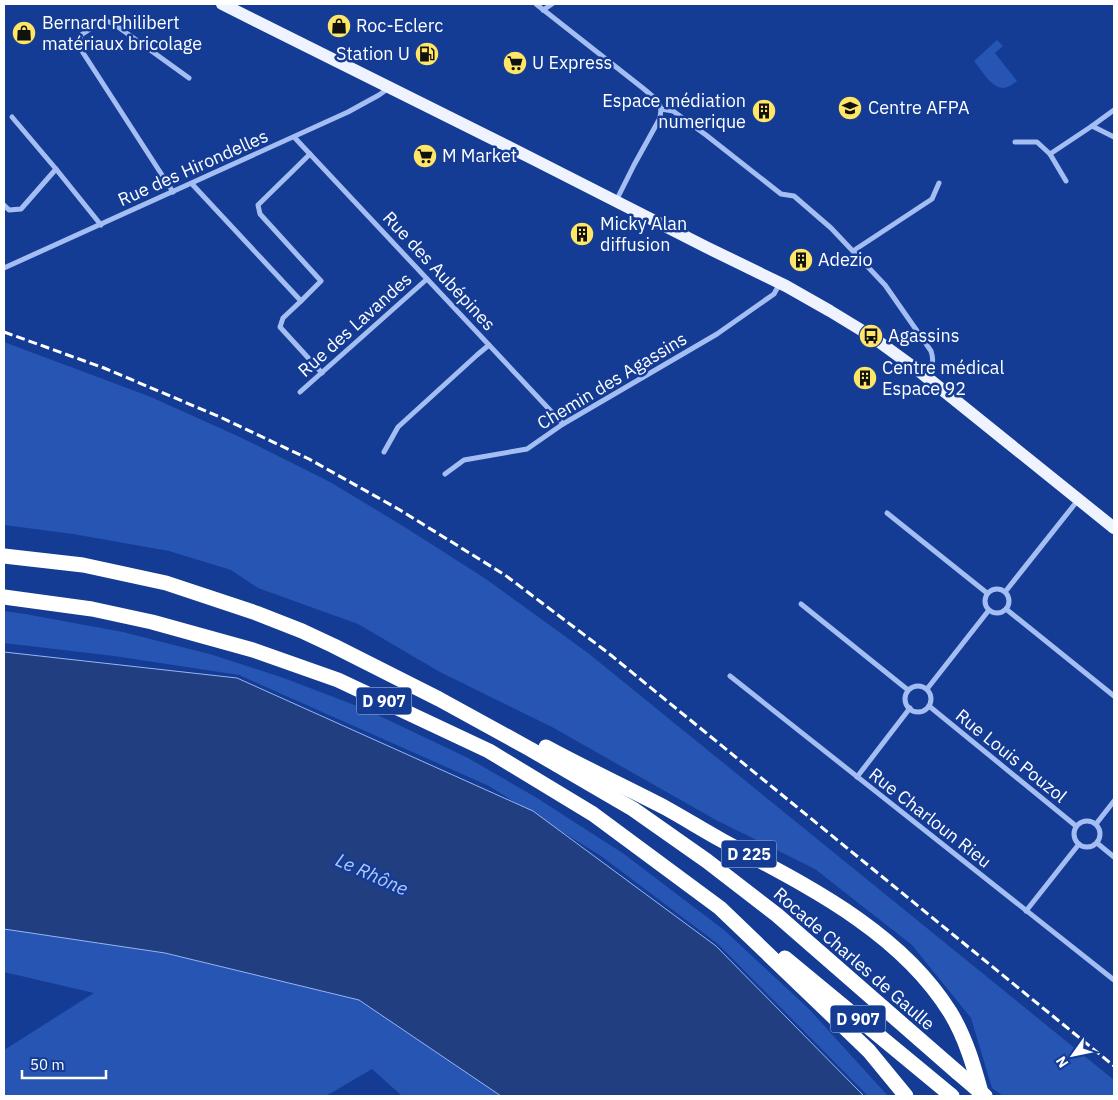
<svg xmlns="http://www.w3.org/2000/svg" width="1118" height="1100" font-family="'IBM Plex Sans',sans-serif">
<rect width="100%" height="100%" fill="#143c95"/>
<g fill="#2655b3">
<path d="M997,40L1003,46L995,53L1017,81C1013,84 1008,88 1003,88C990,87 981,69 974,61Z"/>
<polygon points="4,342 151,397 242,438 330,482 403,526 486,579 588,653 1114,1080 1114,1096 1003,1096 992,1088 971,1018 912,945 815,869 716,820 552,727 440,672 358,624 258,588 231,570 169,551 73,534 4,525"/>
<polygon points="4,611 25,614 123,632 213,655 281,677 365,709 468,758 537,798 624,854 724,930 809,1009 888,1096 868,1096 718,944 601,856 489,786 239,675 114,656 4,643"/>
<polygon points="4,929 165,953 359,1000 501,1096 402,1096 372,1069 326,1096 4,1096 4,1050 94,993 4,972"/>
</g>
<polygon fill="#213e81" stroke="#96b6f5" points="4,652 237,678 533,811 716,946 864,1096 501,1096 359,1000 165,953 4,929"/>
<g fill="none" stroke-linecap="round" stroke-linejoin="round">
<g stroke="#a4bdf2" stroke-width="5">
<polyline points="536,4 644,89 658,101 661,109 660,118 634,165 616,201"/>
<polyline points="543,10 552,4"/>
<path d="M661,109L673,111L706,135L781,194L794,196L831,228L885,285L931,351C935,363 931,366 926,376"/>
<polyline points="12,117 56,169 101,225"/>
<polyline points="1092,126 1114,110"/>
<polyline points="294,137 563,424"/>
<polyline points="1015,142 1037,142 1050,154 1066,181"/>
<polyline points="1050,154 1092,126 1114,137"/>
<polyline points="192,184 301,301 283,318 280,327 322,373"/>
<polyline points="173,192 78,45 81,35 104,20 114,24 189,78"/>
<polyline points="4,205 9,210 21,209 56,169"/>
<polyline points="853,251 932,199 939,183"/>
<polyline points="4,268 348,112 379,95 389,88"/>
<polyline points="301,301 321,281 260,214 258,205 310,154"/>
<polyline points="300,392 427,279"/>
<polyline points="384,452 398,427 477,355 489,345"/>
<polyline points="445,474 464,460 527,449 563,424 717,334 774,294 780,283"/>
<polyline points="887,513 987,593"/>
<circle cx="997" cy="601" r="12"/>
<polyline points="1005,592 1078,500"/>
<polyline points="801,604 908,690"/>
<polyline points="1006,609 1114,696"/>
<polyline points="730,676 1114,980"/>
<circle cx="918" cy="699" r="13"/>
<polyline points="927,689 989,610"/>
<polyline points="929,706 1076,826"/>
<polyline points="857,777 910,708"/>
<circle cx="1087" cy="834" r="13"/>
<polyline points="1096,824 1114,801"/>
<polyline points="1097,843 1114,857"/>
<polyline points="1026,911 1079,844"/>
</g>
<polyline stroke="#eff3ff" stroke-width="12" points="222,4 529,157 706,247 786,286 830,311 871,336 919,371 1114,528"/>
<g stroke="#fff" stroke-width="15">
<polyline points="4,556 83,565 166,583 256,613 302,631 334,646 439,699 530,749 633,809 707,861 777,915 957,1072"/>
<polyline points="4,597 92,609 152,622 253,650 338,680 489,751 593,814 720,908 869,1051 906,1096"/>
<path d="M546,747C585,768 625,787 664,807C684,818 703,830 723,841C805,885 899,930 950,1012C966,1038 974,1067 982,1096"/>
<polyline points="785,958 952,1096"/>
</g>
<polyline stroke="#fff" stroke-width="3" stroke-dasharray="9 4" stroke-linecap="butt" points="4,332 104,368 220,417 309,459 400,510 505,575 607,652 1114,1066"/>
<polyline stroke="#fff" stroke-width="15" points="957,1072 985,1096"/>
</g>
<defs>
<g id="shop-disc" transform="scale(1.25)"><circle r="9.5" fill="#ffe665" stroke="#143c95"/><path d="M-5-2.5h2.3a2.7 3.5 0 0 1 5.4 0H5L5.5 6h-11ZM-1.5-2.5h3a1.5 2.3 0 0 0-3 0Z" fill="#111"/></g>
<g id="fuel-disc" transform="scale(1.25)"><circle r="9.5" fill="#ffe665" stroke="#143c95"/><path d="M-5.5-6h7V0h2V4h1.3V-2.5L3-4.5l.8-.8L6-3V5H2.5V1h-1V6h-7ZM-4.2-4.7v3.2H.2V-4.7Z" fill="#111"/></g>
<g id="supermarket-disc" transform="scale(1.25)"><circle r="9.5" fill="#ffe665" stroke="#143c95"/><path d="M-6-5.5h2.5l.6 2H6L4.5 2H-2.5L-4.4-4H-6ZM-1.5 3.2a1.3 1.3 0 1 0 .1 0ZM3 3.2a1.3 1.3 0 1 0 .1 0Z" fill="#111"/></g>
<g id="university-disc" transform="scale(1.25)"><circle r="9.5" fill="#ffe665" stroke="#143c95"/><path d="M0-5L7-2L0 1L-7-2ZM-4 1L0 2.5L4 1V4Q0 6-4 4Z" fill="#111"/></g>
<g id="building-disc" transform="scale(1.25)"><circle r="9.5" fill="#ffe665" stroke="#143c95"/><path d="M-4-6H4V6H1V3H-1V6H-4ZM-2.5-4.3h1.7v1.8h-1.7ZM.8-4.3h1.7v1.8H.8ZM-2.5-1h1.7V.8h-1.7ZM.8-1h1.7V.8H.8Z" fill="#111"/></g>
<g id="bus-disc" transform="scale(1.25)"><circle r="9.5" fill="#ffe665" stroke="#143c95"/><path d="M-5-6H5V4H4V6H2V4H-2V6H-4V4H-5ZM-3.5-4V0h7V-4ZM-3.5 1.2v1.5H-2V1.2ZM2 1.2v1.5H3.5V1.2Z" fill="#111"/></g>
</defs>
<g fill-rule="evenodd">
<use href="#shop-disc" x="339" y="26"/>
<use href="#shop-disc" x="24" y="33"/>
<use href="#fuel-disc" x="427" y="54"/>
<use href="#supermarket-disc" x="515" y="63"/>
<use href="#university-disc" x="850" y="108"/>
<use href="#building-disc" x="764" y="111"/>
<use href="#supermarket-disc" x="425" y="156"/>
<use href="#building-disc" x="582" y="234"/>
<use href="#building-disc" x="801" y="260"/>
<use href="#bus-disc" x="871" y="336"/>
<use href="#building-disc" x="865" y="378"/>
</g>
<g text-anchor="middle" stroke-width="5" stroke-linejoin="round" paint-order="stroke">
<g fill="#143c95" stroke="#b8c4df" stroke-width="1">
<rect x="356.5" y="687.5" width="55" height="27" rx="4"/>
<rect x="721.5" y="840.5" width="55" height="27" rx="4"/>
<rect x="830.5" y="1005.5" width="55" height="27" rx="4"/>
</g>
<g font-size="16" font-weight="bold" fill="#fff">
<text x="384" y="707">D 907</text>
<text x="749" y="860">D 225</text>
<text x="858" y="1025">D 907</text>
</g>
<g font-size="18" fill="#fff" stroke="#143c95" text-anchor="start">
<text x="42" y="29">Bernard Philibert<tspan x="42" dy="21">matériaux bricolage</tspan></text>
<text x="356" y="32">Roc-Eclerc</text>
<text x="410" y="60" text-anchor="end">Station U</text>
<text x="532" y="69">U Express</text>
<text x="746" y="107" text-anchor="end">Espace médiation<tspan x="746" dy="21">numerique</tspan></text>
<text x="868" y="114">Centre AFPA</text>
<text x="442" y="162">M Market</text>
<text x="600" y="230">Micky Alan<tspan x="600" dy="21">diffusion</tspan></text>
<text x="818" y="266">Adezio</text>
<text x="888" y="342">Agassins</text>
<text x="882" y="374">Centre médical<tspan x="882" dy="21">Espace 92</tspan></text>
</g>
<g font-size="18" fill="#fff" stroke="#143c95">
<text transform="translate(193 168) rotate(-24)" y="6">Rue des Hirondelles</text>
<text transform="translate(439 271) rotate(47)" y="6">Rue des Aubépines</text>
<text transform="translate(355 325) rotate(-42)" y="6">Rue des Lavandes</text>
<text transform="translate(612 381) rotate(-31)" y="6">Chemin des Agassins</text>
<text transform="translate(1011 756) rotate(39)" y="6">Rue Louis Pouzol</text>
<text transform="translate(930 818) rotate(38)" y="6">Rue Charloun Rieu</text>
<text transform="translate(854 959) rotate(41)" y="6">Rocade Charles de Gaulle</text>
</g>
<g font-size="19" font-style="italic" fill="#b0c8f9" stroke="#143c95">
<text transform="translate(372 874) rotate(24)" y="7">Le Rhône</text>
</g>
</g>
<rect width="1118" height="1100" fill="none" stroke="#ffffff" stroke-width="10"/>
<g transform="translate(1073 1055) rotate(237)" stroke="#143c95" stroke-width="4" paint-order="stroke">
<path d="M0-4L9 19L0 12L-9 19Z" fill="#ffffff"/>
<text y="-8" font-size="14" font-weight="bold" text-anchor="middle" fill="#ffffff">N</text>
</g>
<path d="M22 1070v8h84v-8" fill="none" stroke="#ffffff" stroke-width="2.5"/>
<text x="30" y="1070" font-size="15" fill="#ffffff" stroke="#143c95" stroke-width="4" paint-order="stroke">50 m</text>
</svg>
